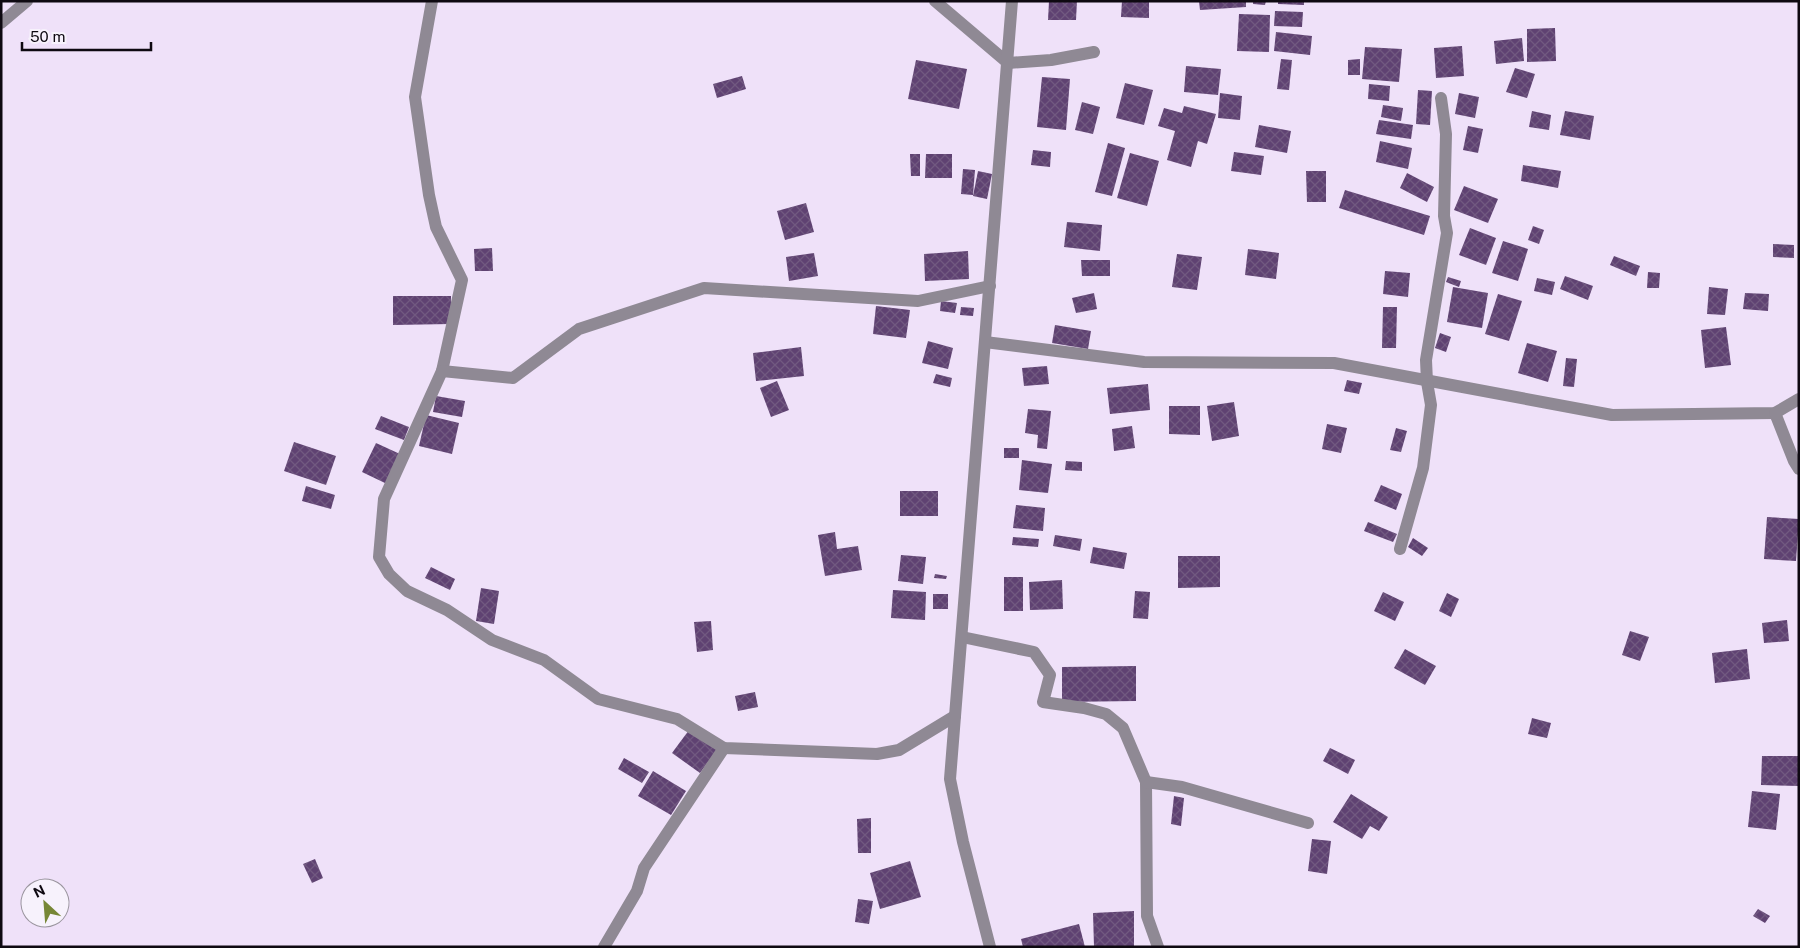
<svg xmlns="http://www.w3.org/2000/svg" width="1800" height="948" font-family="'Public Sans',sans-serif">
<defs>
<pattern id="building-cross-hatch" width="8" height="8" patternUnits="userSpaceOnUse" patternTransform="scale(1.25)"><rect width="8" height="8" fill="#5f4272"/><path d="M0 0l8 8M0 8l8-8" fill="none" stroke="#715980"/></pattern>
</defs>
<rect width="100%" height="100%" fill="#efe1f9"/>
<g fill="url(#building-cross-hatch)">
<polygon points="1049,1 1077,1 1076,20 1048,20"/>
<polygon points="1122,1 1149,1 1149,18 1121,17"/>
<polygon points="1199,1 1246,1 1246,7 1200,10"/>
<polygon points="1253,1 1266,1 1265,5 1253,4"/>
<polygon points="1278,1 1304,1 1304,5 1278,4"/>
<polygon points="1275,11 1303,12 1302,27 1274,26"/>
<polygon points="1239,14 1270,15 1269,52 1237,51"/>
<polygon points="1555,28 1556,61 1527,62 1527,29"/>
<polygon points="1276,32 1312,36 1310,55 1274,51"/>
<polygon points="1522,38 1524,61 1496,64 1494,41"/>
<polygon points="1462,46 1464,76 1436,78 1434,48"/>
<polygon points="1365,47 1402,49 1399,82 1362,79"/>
<polygon points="1281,59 1292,60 1289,90 1277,89"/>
<polygon points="1360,59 1360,75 1348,75 1348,60"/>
<polygon points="916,60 967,69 959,109 908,99"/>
<polygon points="1186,66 1221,69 1218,95 1184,92"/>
<polygon points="1515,68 1535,74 1527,98 1506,92"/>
<polygon points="742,76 746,89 717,98 713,84"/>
<polygon points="1042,77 1070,79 1066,130 1037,127"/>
<polygon points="1125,83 1153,90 1144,125 1116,118"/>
<polygon points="1369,84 1390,86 1389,101 1368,99"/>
<polygon points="1418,90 1432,91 1430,125 1416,124"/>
<polygon points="1220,93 1242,96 1240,120 1218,118"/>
<polygon points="1459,93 1479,97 1475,118 1455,114"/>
<polygon points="1082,102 1100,107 1093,134 1075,130"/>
<polygon points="1383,105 1403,108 1401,121 1381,117"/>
<polygon points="1184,106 1216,114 1207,144 1198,141 1191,167 1167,160 1175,131 1158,126 1164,108 1182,113"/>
<polygon points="1532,111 1551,115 1549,130 1529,127"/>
<polygon points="1565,111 1594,116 1590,140 1560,135"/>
<polygon points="1379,120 1413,125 1411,139 1376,134"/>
<polygon points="1259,125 1291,131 1287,153 1255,147"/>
<polygon points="1468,126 1483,129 1478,153 1463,150"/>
<polygon points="1380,141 1412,148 1408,169 1376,162"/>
<polygon points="1108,143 1125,148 1112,196 1095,192"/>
<polygon points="1033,150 1051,152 1050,167 1031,165"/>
<polygon points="1234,152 1264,156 1261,175 1231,171"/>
<polygon points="1130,153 1159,161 1147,206 1117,198"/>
<polygon points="910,154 920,154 920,176 911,176"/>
<polygon points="926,154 952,154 952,178 925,178"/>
<polygon points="1523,165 1561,171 1558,188 1521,181"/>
<polygon points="963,169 975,170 973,195 961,194"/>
<polygon points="978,171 992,174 987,199 973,196"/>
<polygon points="1306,171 1326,171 1326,202 1307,202"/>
<polygon points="1407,173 1434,187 1427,202 1400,188"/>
<polygon points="1464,186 1498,199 1488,223 1454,210"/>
<polygon points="1345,190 1430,216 1424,235 1339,208"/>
<polygon points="806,203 814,232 785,240 777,211"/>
<polygon points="1067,222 1102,225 1100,251 1064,247"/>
<polygon points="1533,226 1544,230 1539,244 1528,240"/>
<polygon points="1470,228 1496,238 1486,265 1459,255"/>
<polygon points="1503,241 1528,249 1518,281 1492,273"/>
<polygon points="1773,244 1794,245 1794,258 1773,257"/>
<polygon points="492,248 493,271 475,271 474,249"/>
<polygon points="1248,249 1279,253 1276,279 1245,275"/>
<polygon points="968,251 969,279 925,281 924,254"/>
<polygon points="814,253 818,276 789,281 786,257"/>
<polygon points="1177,254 1202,257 1197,290 1172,287"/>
<polygon points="1614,256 1640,266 1636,276 1610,265"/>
<polygon points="1081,260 1110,260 1110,276 1082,276"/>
<polygon points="1385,271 1410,273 1408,297 1383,294"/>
<polygon points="1648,272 1660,273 1659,288 1647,288"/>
<polygon points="1565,276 1593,286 1588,300 1560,289"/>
<polygon points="1448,277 1461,281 1459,287 1446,282"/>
<polygon points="1537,278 1555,282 1552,295 1534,291"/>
<polygon points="1453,287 1488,293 1482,328 1447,322"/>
<polygon points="1709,287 1728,289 1725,315 1707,314"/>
<polygon points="1094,293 1097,309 1076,313 1072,298"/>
<polygon points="1745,293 1769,294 1768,311 1743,309"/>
<polygon points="1498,294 1522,301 1509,341 1485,334"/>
<polygon points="393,296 451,296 451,324 393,325"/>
<polygon points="941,301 957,303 955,313 940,311"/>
<polygon points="876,306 910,310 906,338 873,334"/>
<polygon points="961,307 974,308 973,316 960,315"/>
<polygon points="1383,307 1397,307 1396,348 1382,348"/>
<polygon points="1055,325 1091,331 1088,349 1052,343"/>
<polygon points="1726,327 1731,365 1705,368 1701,330"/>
<polygon points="1440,333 1451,337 1446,352 1435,348"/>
<polygon points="928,341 953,348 948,369 922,363"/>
<polygon points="1527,343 1557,351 1548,382 1518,373"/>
<polygon points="801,347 804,376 756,381 753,353"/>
<polygon points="1566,358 1577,359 1574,387 1563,386"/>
<polygon points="1047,366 1049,384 1024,386 1022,368"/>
<polygon points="936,374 952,378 950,387 933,383"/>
<polygon points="1347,380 1362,383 1359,394 1344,391"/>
<polygon points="777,381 789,410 771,417 760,388"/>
<polygon points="1148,384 1150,410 1110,414 1107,388"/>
<polygon points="436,396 465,401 462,417 433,412"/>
<polygon points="1234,402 1239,436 1212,441 1207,406"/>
<polygon points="1169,406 1200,406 1200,435 1169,434"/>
<polygon points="1028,409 1051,411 1047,449 1037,448 1038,435 1025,433"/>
<polygon points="426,415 459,423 452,454 419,446"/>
<polygon points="381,416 409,427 404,440 375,429"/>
<polygon points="1327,424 1347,428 1341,453 1322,449"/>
<polygon points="1132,426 1135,448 1114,451 1112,429"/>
<polygon points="1396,428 1407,431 1401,452 1390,450"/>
<polygon points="294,442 336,456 326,485 284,471"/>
<polygon points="376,443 400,454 387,484 362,472"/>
<rect x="1004" y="448" width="15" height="10"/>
<polygon points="1022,460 1052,464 1048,493 1019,490"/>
<polygon points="1066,461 1082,462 1082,471 1065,470"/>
<polygon points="1381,485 1402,494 1396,510 1374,501"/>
<polygon points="306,486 335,495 331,509 302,501"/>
<rect x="900" y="491" width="38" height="25"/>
<polygon points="1016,505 1045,508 1043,531 1013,528"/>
<polygon points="1767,517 1799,519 1796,561 1764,559"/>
<polygon points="1368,522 1397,534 1393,542 1364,531"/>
<polygon points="835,532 837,549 858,546 862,570 825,576 818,535"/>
<polygon points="1055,535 1082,539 1080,551 1053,546"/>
<polygon points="1013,537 1039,539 1038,547 1012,545"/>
<polygon points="1413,538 1428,548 1422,556 1408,547"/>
<polygon points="1093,547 1127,553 1124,569 1090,563"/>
<polygon points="901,555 926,557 923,584 898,581"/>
<polygon points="1178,556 1220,556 1220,587 1178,588"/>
<polygon points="431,567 455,579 450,590 425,578"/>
<polygon points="935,574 947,576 946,579 934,578"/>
<rect x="1004" y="577" width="19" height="34"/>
<polygon points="1062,580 1063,609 1030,610 1029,582"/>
<polygon points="481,588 499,591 494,624 476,621"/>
<polygon points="893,590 926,592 925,620 891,618"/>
<polygon points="1135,591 1150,592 1148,619 1133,618"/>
<polygon points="1383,592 1404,602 1395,621 1374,611"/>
<polygon points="1447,593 1459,599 1451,617 1439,611"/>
<rect x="933" y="594" width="15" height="15"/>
<polygon points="1787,620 1789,641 1764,643 1762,623"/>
<polygon points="711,621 713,650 697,652 694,622"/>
<polygon points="1630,631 1649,637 1640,661 1622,655"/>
<polygon points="1405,649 1436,666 1425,685 1394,668"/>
<polygon points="1747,649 1750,679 1715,683 1712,653"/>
<polygon points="1136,666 1136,701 1062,702 1062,667"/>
<polygon points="755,692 758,707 738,711 735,696"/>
<polygon points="1532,718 1551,723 1547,738 1528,734"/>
<polygon points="689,730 717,750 700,773 672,753"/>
<polygon points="1330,748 1355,760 1348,774 1323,761"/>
<polygon points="1762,756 1799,756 1799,786 1761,785"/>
<polygon points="624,758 649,772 642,783 618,769"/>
<polygon points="653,771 686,791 671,815 638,796"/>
<polygon points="1752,791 1780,794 1776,830 1748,827"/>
<polygon points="1351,794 1388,817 1379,831 1370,826 1362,839 1333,822"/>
<polygon points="1174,796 1184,798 1181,826 1171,824"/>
<polygon points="871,818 871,853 858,853 857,819"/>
<polygon points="1312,839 1331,841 1327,874 1308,871"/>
<polygon points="315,859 323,878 312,883 303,864"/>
<polygon points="910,861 921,897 880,909 870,873"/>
<polygon points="858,899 873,901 869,924 855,922"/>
<polygon points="1758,909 1770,916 1765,923 1753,916"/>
<polygon points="1134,911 1134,947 1094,947 1093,913"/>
<polygon points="1079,924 1085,947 1023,947 1021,939"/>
</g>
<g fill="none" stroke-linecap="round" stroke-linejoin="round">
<g stroke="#8f8994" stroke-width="12">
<polyline points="432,1 415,97 429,195 436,227 462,280 442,371 384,499 379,557 389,574 407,591 447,610 492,640 544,660 598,699 677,719 724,748 877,754 899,750 955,716"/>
<polyline points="935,1 1008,63 1051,60 1094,52"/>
<polyline points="1,23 27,1"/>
<polyline points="985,342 1144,362 1334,363 1612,415 1775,413 1799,399"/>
<polyline points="442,371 513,378 579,329 704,288 918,301 990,286"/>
<polyline points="1775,413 1794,461 1799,469"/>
<polyline points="1400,549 1423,468 1431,405 1427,382 1426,360 1447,233 1444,216 1446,134 1441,98"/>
<polyline points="962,637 1034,652 1050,675 1043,702 1084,708 1106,714 1123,728 1146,782 1147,916 1158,947"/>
<polyline points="1146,782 1182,787 1308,823"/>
<polyline points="604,947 637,891 644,868 724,748"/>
<polyline points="990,947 963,842 950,779 1012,1"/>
</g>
</g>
<rect width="1800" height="948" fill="none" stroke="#0e0911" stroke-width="5"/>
<g transform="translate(45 903) rotate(334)"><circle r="24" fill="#f7f2fc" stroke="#9a959e"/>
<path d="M0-4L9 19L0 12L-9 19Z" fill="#778736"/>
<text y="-8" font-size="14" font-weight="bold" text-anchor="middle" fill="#0e0911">N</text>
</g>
<path d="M22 42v8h129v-8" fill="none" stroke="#0e0911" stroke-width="2.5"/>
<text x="30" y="42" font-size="15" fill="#0e0911" stroke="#f7f2fc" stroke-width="4" paint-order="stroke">50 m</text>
</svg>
